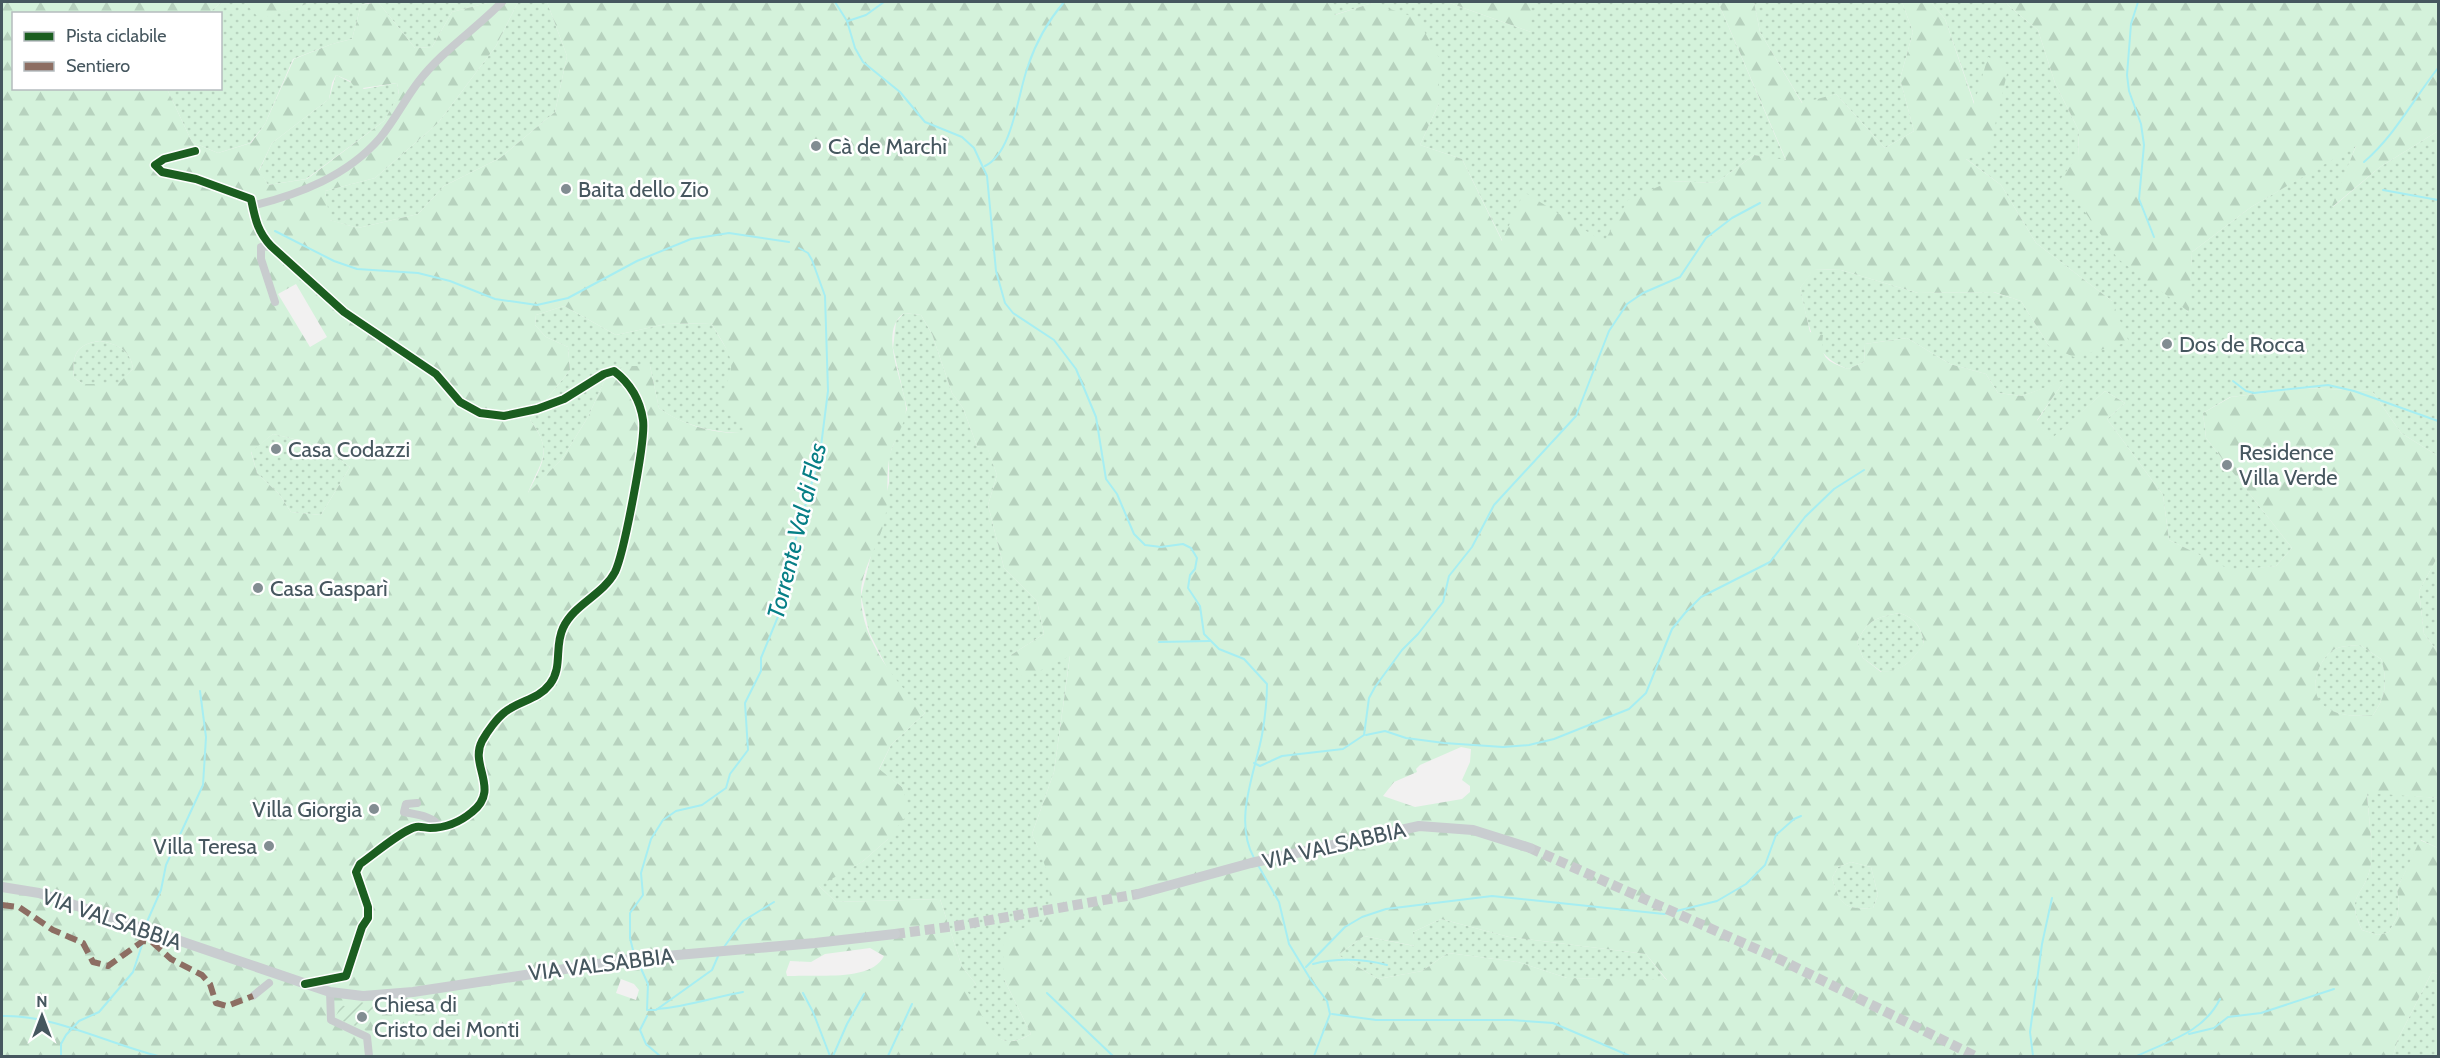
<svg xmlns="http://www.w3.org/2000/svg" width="2440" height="1058" font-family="Cabin,sans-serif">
<defs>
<pattern id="grass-dots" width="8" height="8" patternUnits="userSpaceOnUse" patternTransform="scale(1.5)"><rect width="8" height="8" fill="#d4f2db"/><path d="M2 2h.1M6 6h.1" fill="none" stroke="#b7d2be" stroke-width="1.8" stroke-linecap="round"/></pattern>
<pattern id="forest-firs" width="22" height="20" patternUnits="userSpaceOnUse" patternTransform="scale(1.5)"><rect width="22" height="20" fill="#d4f2db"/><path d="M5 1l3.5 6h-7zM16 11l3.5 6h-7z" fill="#b7d2be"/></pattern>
<pattern id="garden-furrows" width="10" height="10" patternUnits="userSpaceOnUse" patternTransform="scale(1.5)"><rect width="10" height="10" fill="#d4f2db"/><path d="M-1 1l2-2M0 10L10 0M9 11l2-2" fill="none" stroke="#b7d2be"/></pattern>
</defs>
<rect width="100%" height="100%" fill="#f2f1f1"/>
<g fill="url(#grass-dots)">
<polygon points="222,2 244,2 261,18 313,2 372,2 361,5 352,39 332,44 293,59 265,124 250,143 218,153 192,142 167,89 220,88 220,14 208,13"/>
<polygon points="378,2 491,2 452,12 432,47 415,48"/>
<polygon points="518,2 547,2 567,56 555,112 500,158 444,186 418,214 358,228 329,220 325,191 375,178 438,123 496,46"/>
<polygon points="1327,2 1447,2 1531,32 1531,2 1718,2 1786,161 1754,155 1716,183 1671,181 1605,242 1503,242 1462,159 1420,145 1439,103 1439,58 1372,3 1334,15"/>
<polygon points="1754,2 1902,2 1913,32 1900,79 1914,131 1885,148 1836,94 1803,104 1760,32"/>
<path d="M1931,2H2004L2038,30L2055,83L2079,131L2078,156L2188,312L2192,252L2251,207L2356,145L2333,207L2380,167L2438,131V456L2401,433L2372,391L2304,388L2230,397L2203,413L2206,438L2292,548L2276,566L2231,571L2169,540L2163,495L2107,419L2125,403L2105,391L2050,441L2037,421L2064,381L2022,396L1998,393L1986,374L1950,364L1907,338L1865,344L1864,362L1848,369C1811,356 1808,323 1800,288L1814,269L1841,270L1918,293L1993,292L2021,301L2049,346L2112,301L2036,243L2001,185L1965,158L1975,105L1945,19Z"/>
<polygon points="336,75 364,89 397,83 399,95 384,121 306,179 268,185 259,171 272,143 329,99"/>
<path d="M564,306L616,335L666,324L711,323L732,358L731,378L752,433C720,434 684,427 659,408L650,366L607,375L588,417L562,459L527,495C542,464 554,451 530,420L570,370L568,347L546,337L535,325L536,315Z"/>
<path d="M904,313L921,315L932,334L952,393L963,408L977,446L988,449L997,475L988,505L1004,568L1037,601L1044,634L1011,655H1070L1054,772L1032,834C1038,848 1046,863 1050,878C1060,915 1023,951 1004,979L1031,1034C990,1058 987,1016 966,991L976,984L962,967L940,899L836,902L818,885L862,862L888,839L902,787L879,770L891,745L925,713L892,678L869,632L861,596L889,483V456L907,409L893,348L896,322Z"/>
<path d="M100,341C117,344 131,350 133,369L119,384H83L74,378C72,355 76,344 100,341Z"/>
<polygon points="273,434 320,445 350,467 321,515 291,512 279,494 257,473 251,451"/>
<polygon points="2438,546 2438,652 2424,634 2419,591 2437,558"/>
<path d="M1900,613C1916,619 1921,627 1924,644C1911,661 1904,671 1882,672L1863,658L1857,642C1868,620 1876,617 1900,613Z"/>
<path d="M2360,645L2381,659C2388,681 2386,697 2373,715C2356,716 2341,717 2326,708C2307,696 2316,662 2332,651C2340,645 2350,646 2360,645Z"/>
<path d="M2367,792L2438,798V848L2421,840L2397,889L2399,903L2397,917L2389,932L2378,935L2362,930C2345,894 2363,898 2370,869C2374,851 2368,812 2367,792Z"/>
<path d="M1851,862L1871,867L1878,895L1873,908C1844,910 1840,905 1832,878L1838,867Z"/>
<polygon points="1441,919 1509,937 1646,954 1667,981 1567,978 1518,962 1448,953 1422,971 1378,979 1338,955 1364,936 1414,946 1413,932"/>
<polygon points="2432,972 2438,974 2438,1056 2393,1056 2398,1039"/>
</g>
<g fill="url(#forest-firs)" fill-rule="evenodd">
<path d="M2,2H222L208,13L14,14V88L167,89L192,142L218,153L251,143L265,124L294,59L332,44L352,39L361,5L378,2L415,48L432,47L452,12L491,2H518L496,46L438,123L375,178L325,191L330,220L358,228L418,214L444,186L500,158L555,112L567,56L547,2H1327L1335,15L1372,3L1417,18L1439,58V103L1420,145L1462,159L1502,241L1524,192L1604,242L1628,200L1671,181L1716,183L1754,155L1786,160L1718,2H1754L1760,32L1802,103L1836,94L1885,148L1914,131L1900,79L1913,32L1902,2H1931L1945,19L1974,104L1988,57L2009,65L1989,151L1966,159L2001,185L2036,243L2112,301L2129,342L2074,357L2049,346L2021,301L1994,292L1918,293L1841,270L1815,269L1800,288L1810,332L1823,335C1820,359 1827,361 1848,369L1864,362L1865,344L1907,338L1950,364L1986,374L1998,393L2022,396L2065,380L2037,420L2050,440L2105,391L2125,403L2107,419L2163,495L2169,540L2231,570L2276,566L2292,548L2206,438L2203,413L2231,397L2304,388L2372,391L2401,433L2438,456L2437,558L2419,591L2424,634L2438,652V798L2367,793C2368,812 2374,851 2370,869C2363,898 2345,895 2362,930L2378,935L2389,932L2397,917L2399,903L2397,889L2420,840L2438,848V974L2432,972L2398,1039L2393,1056H2ZM336,75L350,81L356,89L397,83L399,94L384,121L307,179L268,185L259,170L272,143L329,99L332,83ZM296,284L327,337L310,347L278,294ZM564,306L616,335L666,324L711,323C734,361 739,363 717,403L751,432C721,436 683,426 659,408L650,366H625L607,375L588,417L562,459L528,493C540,461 555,453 530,420L570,370L568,347L546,337L535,325L536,315ZM904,313L921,315L932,334L952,393L963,408L977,446L988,450L997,475L988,505L1004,568L1037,601L1044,634L1011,655L1023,679L1070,656L1054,772L1032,834C1046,868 1057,884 1044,921L1003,935L1004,979L1031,1034C991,1058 987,1016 967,991L976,984L962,967L940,899L836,902L819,886L862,862L888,839L910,811L902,787L879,769L891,745L925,713C897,682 861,642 861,596C860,572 878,546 884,523C890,500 885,476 890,455C893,440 907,423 906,408C905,384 877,332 904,313ZM100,341C117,344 131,350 133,369L118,384H83L74,378C72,355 76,344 100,341ZM273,434L320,445L350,467L321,515L291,512L279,494L257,473L251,452ZM1900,613C1916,619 1921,627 1924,643C1911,662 1904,670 1881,672L1863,658L1857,642C1868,620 1876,617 1900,613ZM2360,645L2381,659C2388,681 2386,697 2373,715C2356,716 2341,717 2327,708C2307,696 2316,662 2332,651C2340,645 2350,646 2360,645ZM1461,747L1471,749L1470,762L1462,780L1470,786V792L1462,799L1415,807L1383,796L1394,782L1417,772L1416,769L1420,765ZM1851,862L1871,867L1878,895L1873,908C1845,910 1840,905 1832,878L1838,867ZM1441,919L1509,937L1646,954L1667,980L1567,978L1518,962L1448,953L1422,971L1378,979L1338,955L1364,936L1415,946L1413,932ZM870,948L884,956C871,982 818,974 792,976H787L786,972L790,961L811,962L825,954ZM621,979L634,984L639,990L636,1000L616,993Z"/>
<polygon points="244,2 313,2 260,19"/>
<polygon points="1447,2 1531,2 1531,32"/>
<polygon points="2004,2 2438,2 2438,131 2380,167 2331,208 2356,146 2251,207 2192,252 2189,312 2118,259 2061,178 2078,156 2079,131 2055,83 2038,30"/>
</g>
<polygon fill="url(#garden-furrows)" points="354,1000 374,1006 366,1030 335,1018 341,1005 351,1008"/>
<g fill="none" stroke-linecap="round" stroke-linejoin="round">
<g stroke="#a6eef2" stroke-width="2">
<path d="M835,2L847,21L855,48L863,62L900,92L925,122L962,137L974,148L987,176L996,271L1005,303L1013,313L1054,340L1076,369L1096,417L1106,479L1117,494L1134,534L1145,545L1161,547L1183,544L1191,548L1197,558L1195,569L1190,575L1188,588L1200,606L1204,634L1219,649L1244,659L1267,684C1267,701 1265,718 1262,735C1255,773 1233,820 1254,858"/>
<polyline points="2138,2 2131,24 2127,75 2129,91 2141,124 2144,145 2139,199 2154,237"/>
<polyline points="848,21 866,15 884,2"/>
<path d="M2364,162C2395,135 2413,100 2438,68"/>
<path d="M985,166C1013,153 1018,92 1028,66C1036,42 1048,21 1064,2"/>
<polyline points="2383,190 2438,200"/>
<polyline points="275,231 334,261 357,269 418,273 450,281 495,299 537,305 568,298 637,261 691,239 729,233 789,242"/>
<polyline points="2233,381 2246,391 2254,393 2328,385 2354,391 2438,421"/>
<polyline points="1159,642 1210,641"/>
<polyline points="1366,735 1385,731 1406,738 1444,743 1503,747 1529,745 1554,739 1629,709 1646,693 1672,629 1685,613 1701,597 1770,562 1805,517 1834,489 1864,470"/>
<polyline points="1254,763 1260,766 1282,756 1343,749 1364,735 1369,698 1375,687 1402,650 1418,634 1443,602 1449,576 1472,547 1494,505 1576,416 1609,331 1627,304 1643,293 1680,277 1706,238 1732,218 1760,203"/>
<polyline points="1258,865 1279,902 1289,944 1311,980 1327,1001 1330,1014 1314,1056"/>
<polyline points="146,924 161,890 166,865 203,785 206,737 200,691"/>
<polyline points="724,947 743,921 774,902"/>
<polyline points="634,954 630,938 630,913 643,895 641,873 651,839 663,820 676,811 702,805 726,788 730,774 748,750 745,703 761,671 761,658 786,597 792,552 820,454 828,391 825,296 812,260 808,253 799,248"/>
<polyline points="638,962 648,984 647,1010 656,1010 712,970 719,954"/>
<path d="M1313,964C1337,958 1363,959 1387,965"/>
<polyline points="1306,967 1345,927 1362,917 1386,909 1492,896 1664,914 1717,901 1746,884 1765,865 1776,835 1794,819 1801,816"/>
<polyline points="803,993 813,1012 830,1056"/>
<polyline points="1047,993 1113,1056"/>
<path d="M657,1009C687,1007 714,997 743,992"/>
<polyline points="1332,1014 1376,1020 1511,1020 1553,1023 1630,1056"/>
<path d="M2,1016C52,1014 109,1044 158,1056"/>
<polyline points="647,1016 640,1030 646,1044 660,1056"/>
<polyline points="2189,1034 2214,1028 2228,1017 2261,1013 2334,989"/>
<polyline points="61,1056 61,1044 66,1035 79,1021 99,1012 133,972 146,933"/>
<polyline points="833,1056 847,1024 864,994"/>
<polyline points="888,1056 912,1004"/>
<polyline points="2033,1056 2030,1032 2042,944 2052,898"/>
<path d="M2137,1056C2168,1041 2203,1033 2220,999"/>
</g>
<g stroke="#c7cacc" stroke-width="10" stroke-dasharray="10 5" stroke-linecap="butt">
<polyline points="1530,848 1779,959 1975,1056"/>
<polyline points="895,934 956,926 1138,894"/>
</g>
<g stroke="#c8ccce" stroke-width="8">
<path d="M195,151L164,159L155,165L162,172L196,179L251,199C255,218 257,231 271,246L344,312L436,374L460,402L480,413L504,416L537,409L564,399L604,374L614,371C631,384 640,399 643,420C646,439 624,553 615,572C603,595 574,604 563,628C554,647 563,667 550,684C538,700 520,700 505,712C497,718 487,732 482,741C469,766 501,789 472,812C460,822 446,828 430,828C426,828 420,826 416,827C402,830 373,855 360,864L356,872L368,907V918L362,927L346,976L305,984"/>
<path d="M252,206C300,194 347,176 380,138C395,120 405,99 419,81C442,51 476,29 502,2"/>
<polyline points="271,246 261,247 261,259 275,302"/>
<path d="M417,803L406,804L404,812C419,815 431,816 441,827"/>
<polyline points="330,992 331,1020 367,1037 369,1056"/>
<polyline points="253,996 269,983"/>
</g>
<g stroke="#c9cdd0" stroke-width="10">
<polyline points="2,887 39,893 330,992 363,996 413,992 631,959 815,943 895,934"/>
<polyline points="1138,894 1251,863 1419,826 1473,830 1530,848"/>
</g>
<polyline stroke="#8d6e63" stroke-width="6" stroke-dasharray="12 6" stroke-linecap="butt" points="2,905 19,907 53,930 83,943 93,962 108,966 143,941 152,942 171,959 202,975 210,984 216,1003 227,1006 253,996"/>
<g stroke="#fff" stroke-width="11">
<path id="cycleway" d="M195,151L164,159L155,165L162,172L196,179L251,199C255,218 257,231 271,246L344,312L436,374L460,402L480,413L504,416L537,409L564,399L604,374L614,371C631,384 640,399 643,420C646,439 624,553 615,572C603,595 574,604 563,628C554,647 563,667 550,684C538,700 520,700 505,712C497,718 487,732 482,741C469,766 501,789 472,812C460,822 446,828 430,828C426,828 420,826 416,827C402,830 373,855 360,864L356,872L368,907V918L362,927L346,976L305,984"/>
</g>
<use href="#cycleway" stroke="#1b5e20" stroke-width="8"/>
</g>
<g fill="#828d92" stroke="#fff" stroke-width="2">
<circle cx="816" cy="146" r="6"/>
<circle cx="566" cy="189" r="6"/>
<circle cx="2167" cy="344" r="6"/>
<circle cx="276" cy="449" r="6"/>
<circle cx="2227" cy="465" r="6"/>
<circle cx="258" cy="588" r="6"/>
<circle cx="374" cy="809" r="6"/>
<circle cx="269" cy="846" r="6"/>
<circle cx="362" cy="1017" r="6"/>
</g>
<g text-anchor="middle" stroke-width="5" stroke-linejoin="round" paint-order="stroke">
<g font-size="22" fill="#46575f" stroke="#fff" text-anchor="start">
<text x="828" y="154">Cà de Marchì</text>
<text x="578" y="197">Baita dello Zio</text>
<text x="2179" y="352">Dos de Rocca</text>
<text x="288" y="457">Casa Codazzi</text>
<text x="2239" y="460">Residence<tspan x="2239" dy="25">Villa Verde</tspan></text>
<text x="270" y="596">Casa Gasparì</text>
<text x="362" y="817" text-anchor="end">Villa Giorgia</text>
<text x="257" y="854" text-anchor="end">Villa Teresa</text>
<text x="374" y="1012">Chiesa di<tspan x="374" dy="25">Cristo dei Monti</tspan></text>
</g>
<g font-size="22" fill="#46575f" stroke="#fff">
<text transform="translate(1334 845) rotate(-13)" y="8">VIA VALSABBIA</text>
<text transform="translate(112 919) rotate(19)" y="8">VIA VALSABBIA</text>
<text transform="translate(601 964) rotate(-7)" y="8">VIA VALSABBIA</text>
</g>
<g font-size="24" font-style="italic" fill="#067f86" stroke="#fff">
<text transform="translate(797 531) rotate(-76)" y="8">Torrente Val di Fles</text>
</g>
</g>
<rect width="2440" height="1058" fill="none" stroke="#46575f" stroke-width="6"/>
<rect x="12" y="12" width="210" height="78" fill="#ffffff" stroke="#b5bcbf" stroke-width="1.5"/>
<rect x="24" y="32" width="30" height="9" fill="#1b5e20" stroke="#b5bcbf" stroke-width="1.5"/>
<text x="66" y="42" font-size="18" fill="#46575f">Pista ciclabile</text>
<rect x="24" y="62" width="30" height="9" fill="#8d6e63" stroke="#b5bcbf" stroke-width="1.5"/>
<text x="66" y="72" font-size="18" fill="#46575f">Sentiero</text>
<g transform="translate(42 1016)" stroke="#ffffff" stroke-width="4.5" paint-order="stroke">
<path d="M0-4.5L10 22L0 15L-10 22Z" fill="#46575f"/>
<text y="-9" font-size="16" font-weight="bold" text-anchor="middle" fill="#46575f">N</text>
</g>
</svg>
